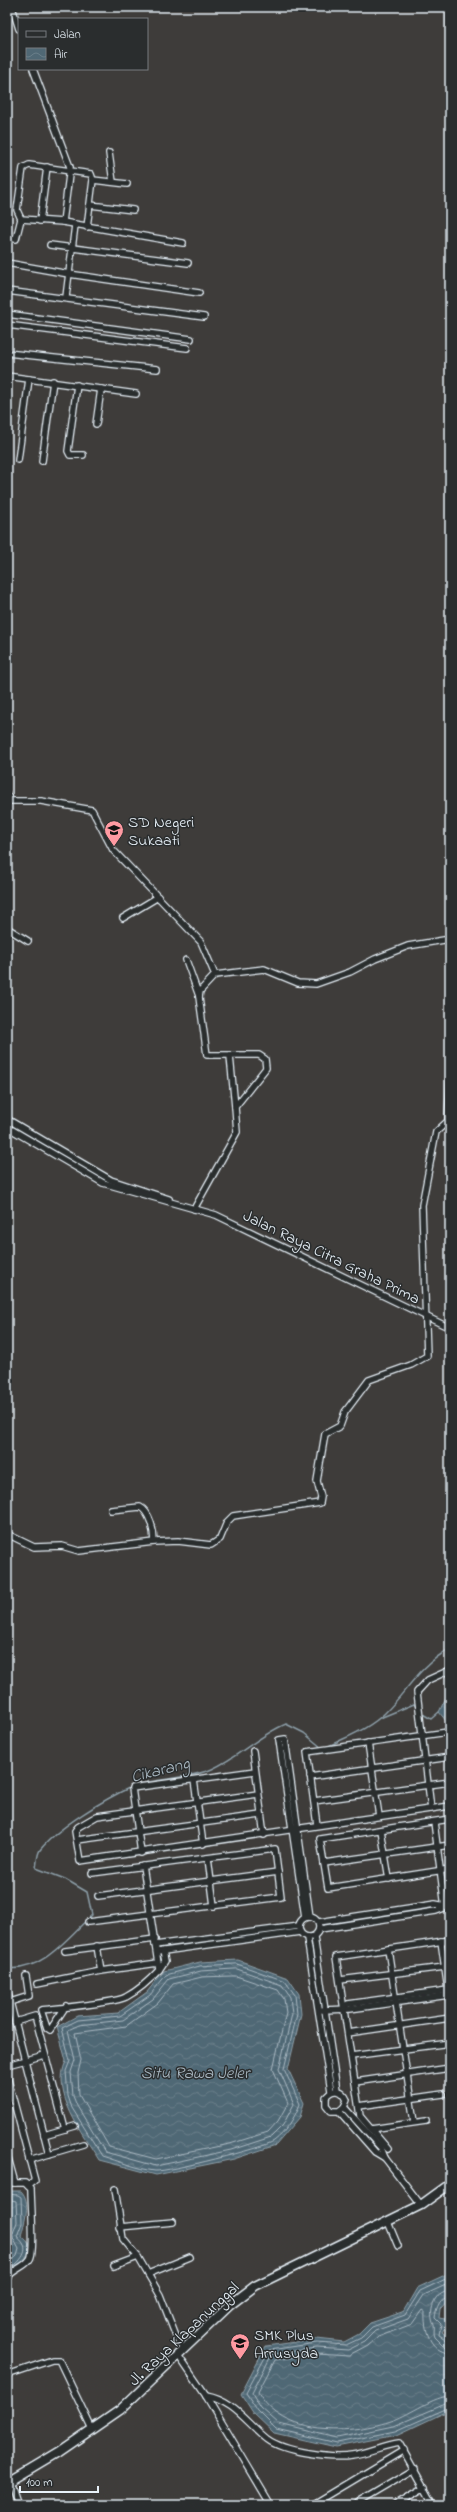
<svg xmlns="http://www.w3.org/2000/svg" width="457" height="2512" font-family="'Indie Flower',sans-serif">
<defs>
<pattern id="water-waves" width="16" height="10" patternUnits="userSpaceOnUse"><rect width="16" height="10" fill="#506875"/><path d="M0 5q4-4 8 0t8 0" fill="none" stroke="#697e89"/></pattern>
</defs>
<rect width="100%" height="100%" fill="#3e3c3a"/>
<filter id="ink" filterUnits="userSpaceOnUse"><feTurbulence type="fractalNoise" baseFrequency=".025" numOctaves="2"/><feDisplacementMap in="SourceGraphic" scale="8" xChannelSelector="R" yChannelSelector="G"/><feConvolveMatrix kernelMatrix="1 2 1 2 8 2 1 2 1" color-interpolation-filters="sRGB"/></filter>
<g filter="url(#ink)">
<g fill="url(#water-waves)" stroke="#8d9fa9">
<polygon points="450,1689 450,1726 439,1712"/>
<path d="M238,1960L288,1978L299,1994L301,2014L288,2069L304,2103L300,2117L276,2145L234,2159L156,2175L99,2160C82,2132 51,2094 66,2061L57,2027L77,2016L118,2013L147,1992L164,1971L200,1962Z"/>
<path d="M7,2191H21C32,2202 24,2223 21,2236C42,2248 18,2267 7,2276Z"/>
<polygon points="450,2269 450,2298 440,2309 439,2318 450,2320 442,2332 450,2339 450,2410 397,2435 336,2447 274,2433 254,2414 241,2394 266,2346 317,2339 344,2342 359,2334 370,2323 403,2312 417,2288 447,2274"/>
</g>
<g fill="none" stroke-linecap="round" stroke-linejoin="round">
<g stroke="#abbac4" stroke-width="1">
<path d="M237,1964L285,1981L295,1995L297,2014L284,2069L300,2104C295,2117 286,2132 274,2141C264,2148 167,2172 155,2171C138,2169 118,2161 102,2156L72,2108L68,2096L66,2071L70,2061L62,2028L78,2020L120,2016L150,1995L166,1975L200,1966Z"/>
<polygon points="237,1969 282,1985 290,1997 292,2014 279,2069 294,2104 283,2125 271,2137 231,2150 156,2166 105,2152 77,2106 73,2096 71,2072 75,2060 68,2030 79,2025 123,2020 153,1999 169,1979 201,1971"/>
<polygon points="236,1976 278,1990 284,1999 286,2013 273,2069 288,2103 278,2121 268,2132 230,2144 156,2159 109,2147 79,2095 78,2073 81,2060 75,2033 126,2026 158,2003 173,1984 202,1977"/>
<path d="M7,2194L18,2195L21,2197L22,2223L17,2236C19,2239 21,2240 23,2243C30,2254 15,2266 7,2271"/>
<polyline points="7,2199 16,2201 17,2222 12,2236 19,2249 17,2256 7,2265"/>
<polyline points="450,2277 420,2291 405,2315 372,2327 361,2338 346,2345 317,2343 269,2350 246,2393 258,2411 276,2429 337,2443 396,2431 450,2407"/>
<polyline points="450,2283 424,2295 408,2319 375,2331 364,2342 348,2350 317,2348 272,2354 252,2393 261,2408 279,2424 337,2438 394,2426 450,2402"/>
<path d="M450,2291C433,2292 428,2313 434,2325C435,2329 433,2333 435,2337L444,2346L450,2347"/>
<path d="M450,2296C440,2298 436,2309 435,2318L441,2324L439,2335L450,2342"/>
<path d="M450,2353C429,2352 424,2328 425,2312L422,2310L412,2324L378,2337L368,2346L349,2356L317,2354L275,2360L258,2392C283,2438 351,2435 394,2420C410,2414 435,2396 450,2396"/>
</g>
<g stroke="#8d9fa9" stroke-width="1.5">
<polyline points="421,1713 431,1719 439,1712"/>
<polyline points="380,1718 414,1704 416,1707"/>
<path d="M327,1747C346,1737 369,1729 385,1713C407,1691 421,1664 450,1649"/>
<path d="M136,1785C160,1778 189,1779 212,1769C239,1757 259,1735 286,1724L304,1733L322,1748"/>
<path d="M7,1968C42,1973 69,1936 92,1915L87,1892L65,1879L36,1868C37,1863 37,1854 40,1850C58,1827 105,1799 131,1787"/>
</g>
<g stroke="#e8f1f8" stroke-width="8">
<g id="street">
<polyline points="12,7 19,29"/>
<polyline points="450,7 450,26"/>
<polyline points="33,69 70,167 63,222"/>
<polyline points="109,153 113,182"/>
<polyline points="93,180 127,184"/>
<polyline points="90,205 133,210"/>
<polyline points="21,219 17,210 23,168 29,165 91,174 93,180 87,227"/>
<polyline points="40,221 47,167"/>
<polyline points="7,238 16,239 21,219 63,222 183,243"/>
<polyline points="50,245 188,263"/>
<polyline points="7,263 69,274 199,293"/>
<polyline points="7,291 204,317"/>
<polyline points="66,297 75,225"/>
<polyline points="7,314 191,339"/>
<polyline points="7,325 187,348"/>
<polyline points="7,353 157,369"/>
<polyline points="7,376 136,394"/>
<polyline points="77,385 68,451 70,455 83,455"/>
<polyline points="96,424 101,389"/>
<polyline points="18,460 29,379"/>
<polyline points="42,461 53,381"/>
<polyline points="7,795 11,801 41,801 92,810 113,850 201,942 215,975"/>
<polyline points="123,918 158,897"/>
<polyline points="7,928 28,941"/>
<polyline points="186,960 199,996"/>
<polyline points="230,1056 235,1107"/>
<polyline points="7,1119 111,1180 169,1199"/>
<polyline points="7,1127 103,1183 216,1215 450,1328"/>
<polyline points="194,1209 237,1132 235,1107 266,1068 265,1059 259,1055 207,1055 199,997 200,991 215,975 264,969 298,983 316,984 350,972 375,959 408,946 450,939"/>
<path d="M111,1510L140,1507C150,1512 154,1531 154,1542"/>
<polyline points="7,1534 34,1547 62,1546 79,1551 154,1542 178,1541 211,1545 220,1539 227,1522 233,1516 320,1503 321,1497 317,1481 325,1434 340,1426 345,1412 369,1380 411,1365 427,1356 422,1205 436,1132 448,1121 450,1076"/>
<polyline points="368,1743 379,1816"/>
<polyline points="253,1751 264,1835"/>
<polyline points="310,1777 450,1757"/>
<polyline points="194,1780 203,1844"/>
<polyline points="258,1794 97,1816 78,1827 75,1831 80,1861 450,1806"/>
<polyline points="314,1801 450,1782"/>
<polyline points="431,1809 417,1692 428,1680 450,1670"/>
<polyline points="450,1819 320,1839 328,1888 450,1869"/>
<polyline points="434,1822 445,1907"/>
<polyline points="317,1825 307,1752 448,1732"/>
<polyline points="381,1830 389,1879"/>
<polyline points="77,1840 261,1815"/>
<polyline points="141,1853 132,1788 255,1771"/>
<polyline points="208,1858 214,1906"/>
<polyline points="324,1863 450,1845"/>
<polyline points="98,1896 278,1872"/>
<circle cx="309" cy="1927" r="10"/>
<polyline points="305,1917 279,1740 285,1739 310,1917"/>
<polyline points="88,1922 281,1897 275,1849 92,1873"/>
<polyline points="319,1922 435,1904 445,1906"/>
<polyline points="320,1929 436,1911 450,1906"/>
<polyline points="314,1937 337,2090"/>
<polyline points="307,1938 331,2091"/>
<polyline points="441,1941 450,2004"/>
<polyline points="155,1945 299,1926"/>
<polyline points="97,1946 101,1971"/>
<polyline points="388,1949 414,2122"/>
<polyline points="65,1951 155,1939"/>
<polyline points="157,1952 300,1932"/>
<polyline points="159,1970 165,1961 163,1951"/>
<polyline points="340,1980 445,1967"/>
<polyline points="37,1984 101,1971 158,1963"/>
<polyline points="7,1990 49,2154"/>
<polyline points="10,2002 29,1996 26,1976"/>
<path d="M66,2006L50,2030L47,2028L41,2010C58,2008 116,2003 126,1997C139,1990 150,1980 159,1970L143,1866"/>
<polyline points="344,2007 348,2004 448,1990"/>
<polyline points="322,2010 350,2009 449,1995"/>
<polyline points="15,2022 35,2016 65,2129"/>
<polyline points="348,2033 450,2018"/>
<polyline points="351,2056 450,2043"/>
<polyline points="7,2065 45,2055"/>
<polyline points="7,2076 35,2181 28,2186"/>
<polyline points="355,2082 450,2068"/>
<polyline points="359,2106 443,2094"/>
<polyline points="344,2107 381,2148 385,2158 421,2205"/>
<path d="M339,2111L344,2107L347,2100C342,2089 334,2088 326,2097V2105L331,2111H339L375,2152L385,2158"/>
<polyline points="371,2129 426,2121"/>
<polyline points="44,2135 75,2126"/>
<polyline points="388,2149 360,2116 336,1957 450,1940"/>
<polyline points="7,2154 15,2183"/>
<polyline points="29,2160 83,2144"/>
<path d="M7,2183H25L31,2189C31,2201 35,2252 30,2259C24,2268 13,2269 7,2278"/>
<polyline points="115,2189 123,2239 138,2257 160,2295 179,2344 184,2348"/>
<polyline points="388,2222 398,2246"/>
<polyline points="120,2227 173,2222"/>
<polyline points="114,2266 138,2257"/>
<polyline points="148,2274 190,2257"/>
<polyline points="178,2355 206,2396 271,2505"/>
<polyline points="7,2375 52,2360 59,2360 92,2429"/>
<path d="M206,2396C234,2401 246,2422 267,2439C284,2452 331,2458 352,2455C369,2453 383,2445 399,2443L434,2505"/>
<polyline points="10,2481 18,2505"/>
<polyline points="312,2505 404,2450"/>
<polyline points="354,2505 415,2469"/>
<polyline points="395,2505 425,2487"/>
</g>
</g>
<g stroke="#e8f1f8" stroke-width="11">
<polyline id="secondary" points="7,2483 59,2452 120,2410 230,2305 255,2286 421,2205 450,2184"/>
</g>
<use href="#street" stroke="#2a2d2e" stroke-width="5.5"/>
<use href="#secondary" stroke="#2a2d2e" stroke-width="8"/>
</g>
</g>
<defs>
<g id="school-pin" transform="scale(1)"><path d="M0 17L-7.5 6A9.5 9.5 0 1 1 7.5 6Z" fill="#ff9aa2" stroke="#2a2d2e"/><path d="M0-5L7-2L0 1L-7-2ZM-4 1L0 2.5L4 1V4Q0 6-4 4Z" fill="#111"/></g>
</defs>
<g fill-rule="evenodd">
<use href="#school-pin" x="114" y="830"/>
<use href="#school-pin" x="240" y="2343"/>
</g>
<g text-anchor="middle" stroke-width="3" stroke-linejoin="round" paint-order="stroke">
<g font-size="16" fill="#e8f1f8" stroke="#2a2d2e" text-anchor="start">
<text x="128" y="827">SD Negeri<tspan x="128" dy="18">Sukaati</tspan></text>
<text x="254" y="2340">SMK Plus<tspan x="254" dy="18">Arrusyda</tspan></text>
</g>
<g font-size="16" fill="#e8f1f8" stroke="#2a2d2e">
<text transform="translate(332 1256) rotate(26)" y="6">Jalan Raya Citra Graha Prima</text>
<text transform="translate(183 2333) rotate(-43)" y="6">Jl. Raya Klapanunggal</text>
</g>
<g font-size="17" font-style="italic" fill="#abbac4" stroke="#2a2d2e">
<text transform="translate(160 1769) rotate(-14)" y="6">Cikarang</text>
<text x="195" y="2078">Situ Rawa Jeler</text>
</g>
</g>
<rect width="457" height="2512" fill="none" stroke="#2a2d2e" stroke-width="24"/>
<rect x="12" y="12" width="433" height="2488" fill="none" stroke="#e8f1f8" stroke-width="1.5" filter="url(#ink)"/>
<rect x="18" y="18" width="130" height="52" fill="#2a2d2e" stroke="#767b7f"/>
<rect x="26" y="31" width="20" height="6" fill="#2a2d2e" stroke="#767b7f"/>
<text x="54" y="38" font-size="12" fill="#e8f1f8">Jalan</text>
<rect x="26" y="48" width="20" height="12" fill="url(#water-waves)" stroke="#767b7f"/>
<text x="54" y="58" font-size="12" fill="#e8f1f8">Air</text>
<path d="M20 2486v6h78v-6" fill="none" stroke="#e8f1f8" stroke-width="2"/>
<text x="26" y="2486" font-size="12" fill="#e8f1f8" stroke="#2a2d2e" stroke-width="3" paint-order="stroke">100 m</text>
</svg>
